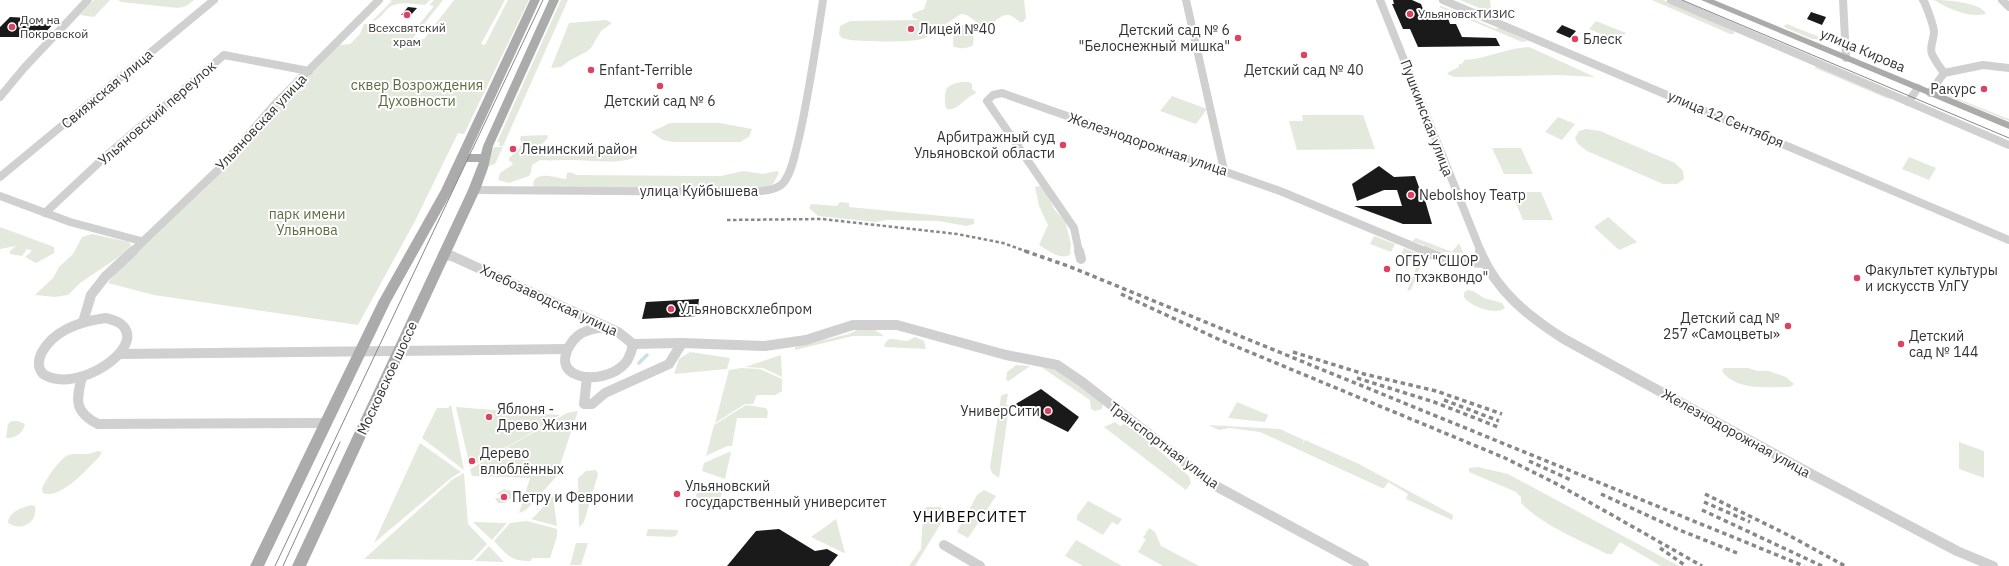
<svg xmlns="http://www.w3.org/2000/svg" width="2009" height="566" font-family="'IBM Plex Sans',sans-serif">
<rect width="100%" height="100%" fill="#fff"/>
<g fill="#e4e9dd">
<polygon points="94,0 110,0 94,17 80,15"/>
<polygon points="118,0 194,0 186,6 178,8 121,2"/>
<path d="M389,0H430L425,5C414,4 402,1 391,6C384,10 381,20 372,21L392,1Z"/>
<path d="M434,0H443L413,38L424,39L454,0H505L481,44L485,45L508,0H529L464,134L458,133L415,221L358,325L154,295L108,283L119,269L293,90L302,91L306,85L304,83V80L339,45L350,44L360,34L364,24C367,24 372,24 375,25C385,29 384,37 397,29L406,33L417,27L434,6L429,5Z"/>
<polygon points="561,0 568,0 503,146 499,146 500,142 497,142"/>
<path d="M927,0H1024L1026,18L1023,22H1020C1017,20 1013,16 1009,15C1000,13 995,25 986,25C975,26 972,14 961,14L943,26L931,27C932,31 931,35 927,37C916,44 865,41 850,40L842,38L839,34L840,26L850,21L919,20L913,18L912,14L924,9Z"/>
<polygon points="1460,0 1490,0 1491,12 1491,13"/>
<polygon points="1652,0 1663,0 1732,30 1735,34 1730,34"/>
<path d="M1934,0C1945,0 1981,2 1986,14C1970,18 1948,9 1934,0Z"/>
<polygon points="1441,6 1496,29 1499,27 1528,41 1522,42 1439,7"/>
<polygon points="606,20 612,23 601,31 591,48 586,52 569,61 561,67 551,68 569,23"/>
<polygon points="1596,21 1626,33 1618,41 1589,29"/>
<polygon points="1787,24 1819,37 1823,40 1812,39 1786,28 1784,26"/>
<path d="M959,25H970L974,28L973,45C968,49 958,49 953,46L954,28Z"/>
<path d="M1529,47L1595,77L1559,75L1454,77L1447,74L1449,72L1459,67L1458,65L1463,63L1464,60C1486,59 1506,48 1529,47Z"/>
<polygon points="1816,66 1886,94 1891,100 1815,68"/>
<path d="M961,82H969L972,84V89L976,92L975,94C965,97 957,112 947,109C945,106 945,104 945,99C945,86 949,85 961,82Z"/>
<polygon points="1943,93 2009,119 2009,121 1945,95"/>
<polygon points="1172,96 1207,109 1196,124 1160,111"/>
<polygon points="1302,115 1363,115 1375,149 1297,150 1289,121 1303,121"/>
<polygon points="1558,117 1575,124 1562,140 1545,132"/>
<polygon points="670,123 720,123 752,129 749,137 740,142 673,142 663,140 651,132"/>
<polygon points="1586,129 1600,131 1675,163 1683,171 1684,179 1677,184 1663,184 1587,151 1578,144 1575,138 1579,131"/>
<path d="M547,135L548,138L540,146L545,151L625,150L633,152L635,156C626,166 582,159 568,160C558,160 550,161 540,160L532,165L531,173L529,176L509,183L498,180L500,173L512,165L513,163L509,161V158C515,152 524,148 520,139L521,136Z"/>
<polygon points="494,147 503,147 495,164 487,167 486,165"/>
<polygon points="1492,148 1521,148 1533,174 1504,174"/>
<polygon points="1909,157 1936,168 1929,180 1902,169"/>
<path d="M743,171L763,174L777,171L779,173L773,184L765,189L616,187L604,188L534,187L533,184C536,170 556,178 566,179L567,173L570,172L577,175L700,176H721Z"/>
<path d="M1039,186L1046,190L1054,209L1065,221L1071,244L1070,255C1059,260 1048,250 1039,245L1048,225L1039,206L1035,187Z"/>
<polygon points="1511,192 1541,192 1553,220 1523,220"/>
<polygon points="840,202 849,203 849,207 974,219 974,224 966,226 939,221 887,220 875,222 818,216 809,208 811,204 837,206"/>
<polygon points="1608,217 1637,242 1619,250 1594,227"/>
<polygon points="0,227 54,247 54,253 36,263 25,257 31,252 31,250 27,249 22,256 10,254 10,251 16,246 0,249"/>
<polygon points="1455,233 1463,253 1442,252 1412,241 1416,238 1452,252 1459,243"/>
<polygon points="92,234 129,242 131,245 120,256 80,283 68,295 55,297 35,295 53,278 59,267 73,254 82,237"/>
<polygon points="1374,236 1395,244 1391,252 1370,244"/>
<polygon points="1404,248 1422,255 1423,259 1411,290 1407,291 1418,263 1400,256"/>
<path d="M1467,290L1473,291L1484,298L1502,303L1505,308C1497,316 1469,306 1464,297V293Z"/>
<polygon points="857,330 875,330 884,336 853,336 795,350 795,347 849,334"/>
<path d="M915,337L924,341L926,349L884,347C887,334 897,341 906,341C909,341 912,338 915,337Z"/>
<polygon points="690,352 730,358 727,369 674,374 679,359"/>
<polygon points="781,355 782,377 763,368 745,367"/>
<polygon points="1016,365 1030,366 1009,381 1006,380 1007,372"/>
<polygon points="1041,367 1059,370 1103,404 1102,409 1095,411 1091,409 1090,400"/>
<polygon points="741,368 760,369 782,379 782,391 775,395 757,395 753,404 745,404 715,423 729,370"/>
<path d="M1724,368H1748L1757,371H1769L1786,377L1794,384L1790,387C1769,387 1735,391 1722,371Z"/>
<polygon points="1005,394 1008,394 1006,404 1009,407 999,478 992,473 990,467 1001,396"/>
<polygon points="1237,402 1268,415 1265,422 1228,418"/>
<polygon points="451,405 464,470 422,438 437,408 448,408"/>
<polygon points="746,405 766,408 768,412 767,418 737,418 732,446 727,446 706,456 714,425"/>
<polygon points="456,407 560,415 521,439 470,467"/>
<polygon points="578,411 556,477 526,510 519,513 530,478 472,476 470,469 567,413"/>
<path d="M18,421L25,424C23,433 15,439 6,438L8,424L12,421Z"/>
<polygon points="1115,422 1120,426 1124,424 1131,427 1189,476 1191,483 1186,490 1104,427"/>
<polygon points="1208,425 1280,429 1304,440 1301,447 1305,440 1359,464 1453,515 1452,520 1406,499 1408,494 1388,482 1384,488 1382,488 1260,432 1230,428 1219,430"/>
<polygon points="1959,442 1984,451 1984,478 1959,469"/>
<polygon points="420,443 461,472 451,478 374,543"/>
<path d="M97,451L102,452L100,456C88,468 61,500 43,493L42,489C44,482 61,456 69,455C79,452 85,457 97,451Z"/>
<polygon points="729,452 731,452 725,479 702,471 704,463"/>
<path d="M1478,467L1508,474L1679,566H1661L1620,542L1612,554H1607C1580,540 1542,525 1521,503V497L1516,492L1469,472V468Z"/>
<polygon points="596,470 598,474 584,522 579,527 578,478 586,471"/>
<polygon points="464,473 468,524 487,544 472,560 364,559 453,479"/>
<polygon points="699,484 723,488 720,501 703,501 696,496"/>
<polygon points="504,489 511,491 511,498 505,503 498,503 495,498 501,498 502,495 496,494"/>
<polygon points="984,490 996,496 968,538 957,532 977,495"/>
<polygon points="553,496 557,526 531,519 534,517"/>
<polygon points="1088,501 1122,519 1118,525 1112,522 1103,535 1077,520 1077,516"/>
<path d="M31,505L35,506C38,523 21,532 8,523C8,512 23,507 31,505Z"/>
<polygon points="926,507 940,507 947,513 915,566 909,566 921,549 923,513"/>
<polygon points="836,519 845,553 844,553 811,537"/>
<path d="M527,521L557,529V536L550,558H532L531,561C510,561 507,555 494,541L510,523Z"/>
<polygon points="473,522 507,523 492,540"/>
<polygon points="1149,528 1155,532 1161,546 1199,566 1163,566 1138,552 1146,539 1143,538"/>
<polygon points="648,529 678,530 677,535 672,537 646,536"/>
<polygon points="1076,540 1122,566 1083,566 1065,556"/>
<polygon points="576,543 588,543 581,565 570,565"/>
<polygon points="489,546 504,562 475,561"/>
</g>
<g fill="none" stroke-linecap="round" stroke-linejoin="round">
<polyline stroke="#cbe1e8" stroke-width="3.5" points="639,363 647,355"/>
</g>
<g fill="#1a1a1a">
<polygon points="1393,0 1412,0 1421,4 1427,19 1448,18 1450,24 1456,24 1462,37 1496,38 1500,46 1418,47 1410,29 1403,29 1392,4 1394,4"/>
<polygon points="408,7 417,8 410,16 401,15"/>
<polygon points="1811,12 1826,17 1822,25 1807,19"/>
<polygon points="10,17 30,18 24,23 42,25 58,19 41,37 0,37 0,27"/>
<polygon points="1562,25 1576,31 1570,38 1556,32"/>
<polygon points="1379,166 1394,177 1415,176 1420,190 1422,190 1432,224 1403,224 1354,206 1402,206 1397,190 1384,190 1357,201 1352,184"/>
<polygon points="699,299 697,316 642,319 646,302"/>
<polygon points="1041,389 1079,417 1068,432 1014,405"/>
<polygon points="779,529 815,551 827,549 838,555 829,566 727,566 756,531"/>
</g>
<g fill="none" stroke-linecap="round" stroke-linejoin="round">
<g stroke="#d0d0d0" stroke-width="8">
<polyline points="1186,0 1224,170"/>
<polyline points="1380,0 1481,252"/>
<polyline points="1443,0 2009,240"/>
<polyline points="1671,0 2009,145"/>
<polyline points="1843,0 1846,58"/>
<path d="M1923,0C1926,4 1934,27 1934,32C1934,40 1929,47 1932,54C1935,61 1940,67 1944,73"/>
<polyline points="2002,0 2009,7"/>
<polyline points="1930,93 1944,73 1983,65 2009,68"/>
<polyline points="0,97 24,68 88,0"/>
<polyline points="1908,102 1918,88"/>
<polyline points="0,177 214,0"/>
<path d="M474,190L747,192C759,191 776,192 784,182C793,170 795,152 799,138C809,93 816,46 823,0"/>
<polyline points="0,196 70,222 141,241"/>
<polyline points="45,213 107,155 224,55 309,71"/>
<polyline points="132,252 220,168 274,105 379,0"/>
<polyline points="1079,252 1074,228 987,101 993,95 1002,93 1280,191 1427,252"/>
</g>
<g stroke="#d0d0d0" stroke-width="10">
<polyline points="1079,251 1081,259"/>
<polyline points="1424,251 1449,261 1485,263"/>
<path d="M1480,251C1496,291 1528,316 1564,339L1813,475L1957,551L1993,566"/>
<polyline points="443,255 452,256 618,332 633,344 682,343 765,346 806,340 853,325 897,325 1006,355 1057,365 1082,382 1214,485 1364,566"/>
<path d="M106,318C112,320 119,321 123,326C145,349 76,395 43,374C37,367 38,360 42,352C55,329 82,321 106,318Z"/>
<polyline points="83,322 91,295 105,277 133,251"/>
<path d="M606,327C598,328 589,329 582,333C570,339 556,364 573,373C589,382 616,376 627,361C630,356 632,350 633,344"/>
<polyline points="119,354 567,349"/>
<path d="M82,377C76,400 74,412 98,424L326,423"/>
<polyline points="587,377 584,404 592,404 605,393 669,364 682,343"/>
<polyline points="944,545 980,566"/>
</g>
<g fill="#ababab" fill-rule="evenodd">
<polygon points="530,0 540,0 469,154 481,154 483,146 549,0 559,0 493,146 488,168 480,190 306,566 292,566 468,190 479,162 466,162 453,190 390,303 264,566 250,566 378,302 441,190"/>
<polygon points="1701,0 1714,0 2009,122 2009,129"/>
</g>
<g stroke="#888" stroke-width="1">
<polyline points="1682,0 2009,138"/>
<polyline points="275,566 543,0"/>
<polyline points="283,566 340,442"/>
</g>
<polyline stroke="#888" stroke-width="2.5" stroke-dasharray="3.5 2.5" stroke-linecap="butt" points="727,220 822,219 957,234 1003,243 1028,252"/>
<g stroke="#888" stroke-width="3.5" stroke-dasharray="4.5 3.5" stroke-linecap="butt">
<polyline points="1025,251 1068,266 1804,566"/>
<polyline points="1121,294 1218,339 1505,458 1559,485 1702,566"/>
<polyline points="1293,352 1364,374 1436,391 1502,414"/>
<polyline points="1357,378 1434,402 1498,427"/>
<polyline points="1444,400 1499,421"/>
<polyline points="1529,461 1571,480"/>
<polyline points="1601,494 1677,529 1737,553"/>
<polyline points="1705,494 1790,536 1845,566"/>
<polyline points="1704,502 1750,522"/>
<polyline points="1702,510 1822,566"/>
<polyline points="1660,548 1686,566"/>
</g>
</g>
<g fill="#dc4363" stroke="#fff" stroke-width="1.5">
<circle cx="1410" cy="14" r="4"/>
<circle cx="407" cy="15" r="4"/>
<circle cx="12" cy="27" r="4"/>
<circle cx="911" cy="29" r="4"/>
<circle cx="1238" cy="38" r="4"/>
<circle cx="1575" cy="39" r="4"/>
<circle cx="1304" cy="55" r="4"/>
<circle cx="591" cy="70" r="4"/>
<circle cx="660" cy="86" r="4"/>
<circle cx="1984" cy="89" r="4"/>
<circle cx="1063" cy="145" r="4"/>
<circle cx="513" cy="149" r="4"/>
<circle cx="1411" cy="195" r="4"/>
<circle cx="1387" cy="269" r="4"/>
<circle cx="1857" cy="278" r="4"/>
<circle cx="671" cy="309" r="4"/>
<circle cx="1788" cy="326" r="4"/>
<circle cx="1901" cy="344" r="4"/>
<circle cx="1048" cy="411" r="4"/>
<circle cx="489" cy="417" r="4"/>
<circle cx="472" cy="461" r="4"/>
<circle cx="677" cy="494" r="4"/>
<circle cx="504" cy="497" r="4"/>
</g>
<g text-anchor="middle" stroke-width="4" stroke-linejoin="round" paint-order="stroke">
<g font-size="12" fill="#333" stroke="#fff" text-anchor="start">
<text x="1418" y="18">УльяновскТИЗИС</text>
<text x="20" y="24">Дом на<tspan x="20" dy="14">Покровской</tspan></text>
<text x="407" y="32" text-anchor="middle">Всехсвятский<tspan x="407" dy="14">храм</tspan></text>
</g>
<g font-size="14" fill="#333" stroke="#fff" text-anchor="start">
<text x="919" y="34">Лицей №40</text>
<text x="1230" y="35" text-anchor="end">Детский сад № 6<tspan x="1230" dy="16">"Белоснежный мишка"</tspan></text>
<text x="1583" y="44">Блеск</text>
<text x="599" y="75">Enfant-Terrible</text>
<text x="1304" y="75" text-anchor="middle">Детский сад № 40</text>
<text x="1976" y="94" text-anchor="end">Ракурс</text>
<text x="660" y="106" text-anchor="middle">Детский сад № 6</text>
<text x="1055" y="142" text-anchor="end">Арбитражный суд<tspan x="1055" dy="16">Ульяновской области</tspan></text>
<text x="521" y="154">Ленинский район</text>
<text x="1419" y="200">Nebolshoy Театр</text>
<text x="1395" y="266">ОГБУ "СШОР<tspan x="1395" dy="16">по тхэквондо"</tspan></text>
<text x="1865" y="275">Факультет культуры<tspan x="1865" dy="16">и искусств УлГУ</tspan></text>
<text x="679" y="314">Ульяновскхлебпром</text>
<text x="1780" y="323" text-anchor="end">Детский сад №<tspan x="1780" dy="16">257 «Самоцветы»</tspan></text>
<text x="1909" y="341">Детский<tspan x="1909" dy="16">сад № 144</tspan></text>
<text x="497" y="414">Яблоня -<tspan x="497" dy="16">Древо Жизни</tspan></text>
<text x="1040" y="416" text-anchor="end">УниверСити</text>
<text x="480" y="458">Дерево<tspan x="480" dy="16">влюблённых</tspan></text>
<text x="685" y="491">Ульяновский<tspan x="685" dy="16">государственный университет</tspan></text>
<text x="512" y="502">Петру и Февронии</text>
</g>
<g font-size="14" fill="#333" stroke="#fff">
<text transform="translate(1863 50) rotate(23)" y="5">улица Кирова</text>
<text transform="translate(107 89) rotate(-40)" y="5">Свияжская улица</text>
<text transform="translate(157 113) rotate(-41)" y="5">Ульяновский переулок</text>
<text transform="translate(1427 118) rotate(69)" y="5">Пушкинская улица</text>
<text transform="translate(1726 119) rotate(23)" y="5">улица 12 Сентября</text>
<text transform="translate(261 122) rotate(-47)" y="5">Ульяновская улица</text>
<text transform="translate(1148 144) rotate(19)" y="5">Железнодорожная улица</text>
<text x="699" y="196">улица Куйбышева</text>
<text transform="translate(549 300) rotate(25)" y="5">Хлебозаводская улица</text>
<text transform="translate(387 378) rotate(-65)" y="5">Московское шоссе</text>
<text transform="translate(1736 433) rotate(29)" y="5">Железнодорожная улица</text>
<text transform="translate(1164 445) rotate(37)" y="5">Транспортная улица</text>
</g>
<g font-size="14" fill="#5c6d42" stroke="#fff">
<text x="417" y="90">сквер Возрождения<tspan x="417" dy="16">Духовности</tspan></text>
<text x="307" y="219">парк имени<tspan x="307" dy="16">Ульянова</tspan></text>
</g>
<g font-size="15" letter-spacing="1" fill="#000" stroke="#fff">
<text x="970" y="522">УНИВЕРСИТЕТ</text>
</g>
</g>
</svg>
